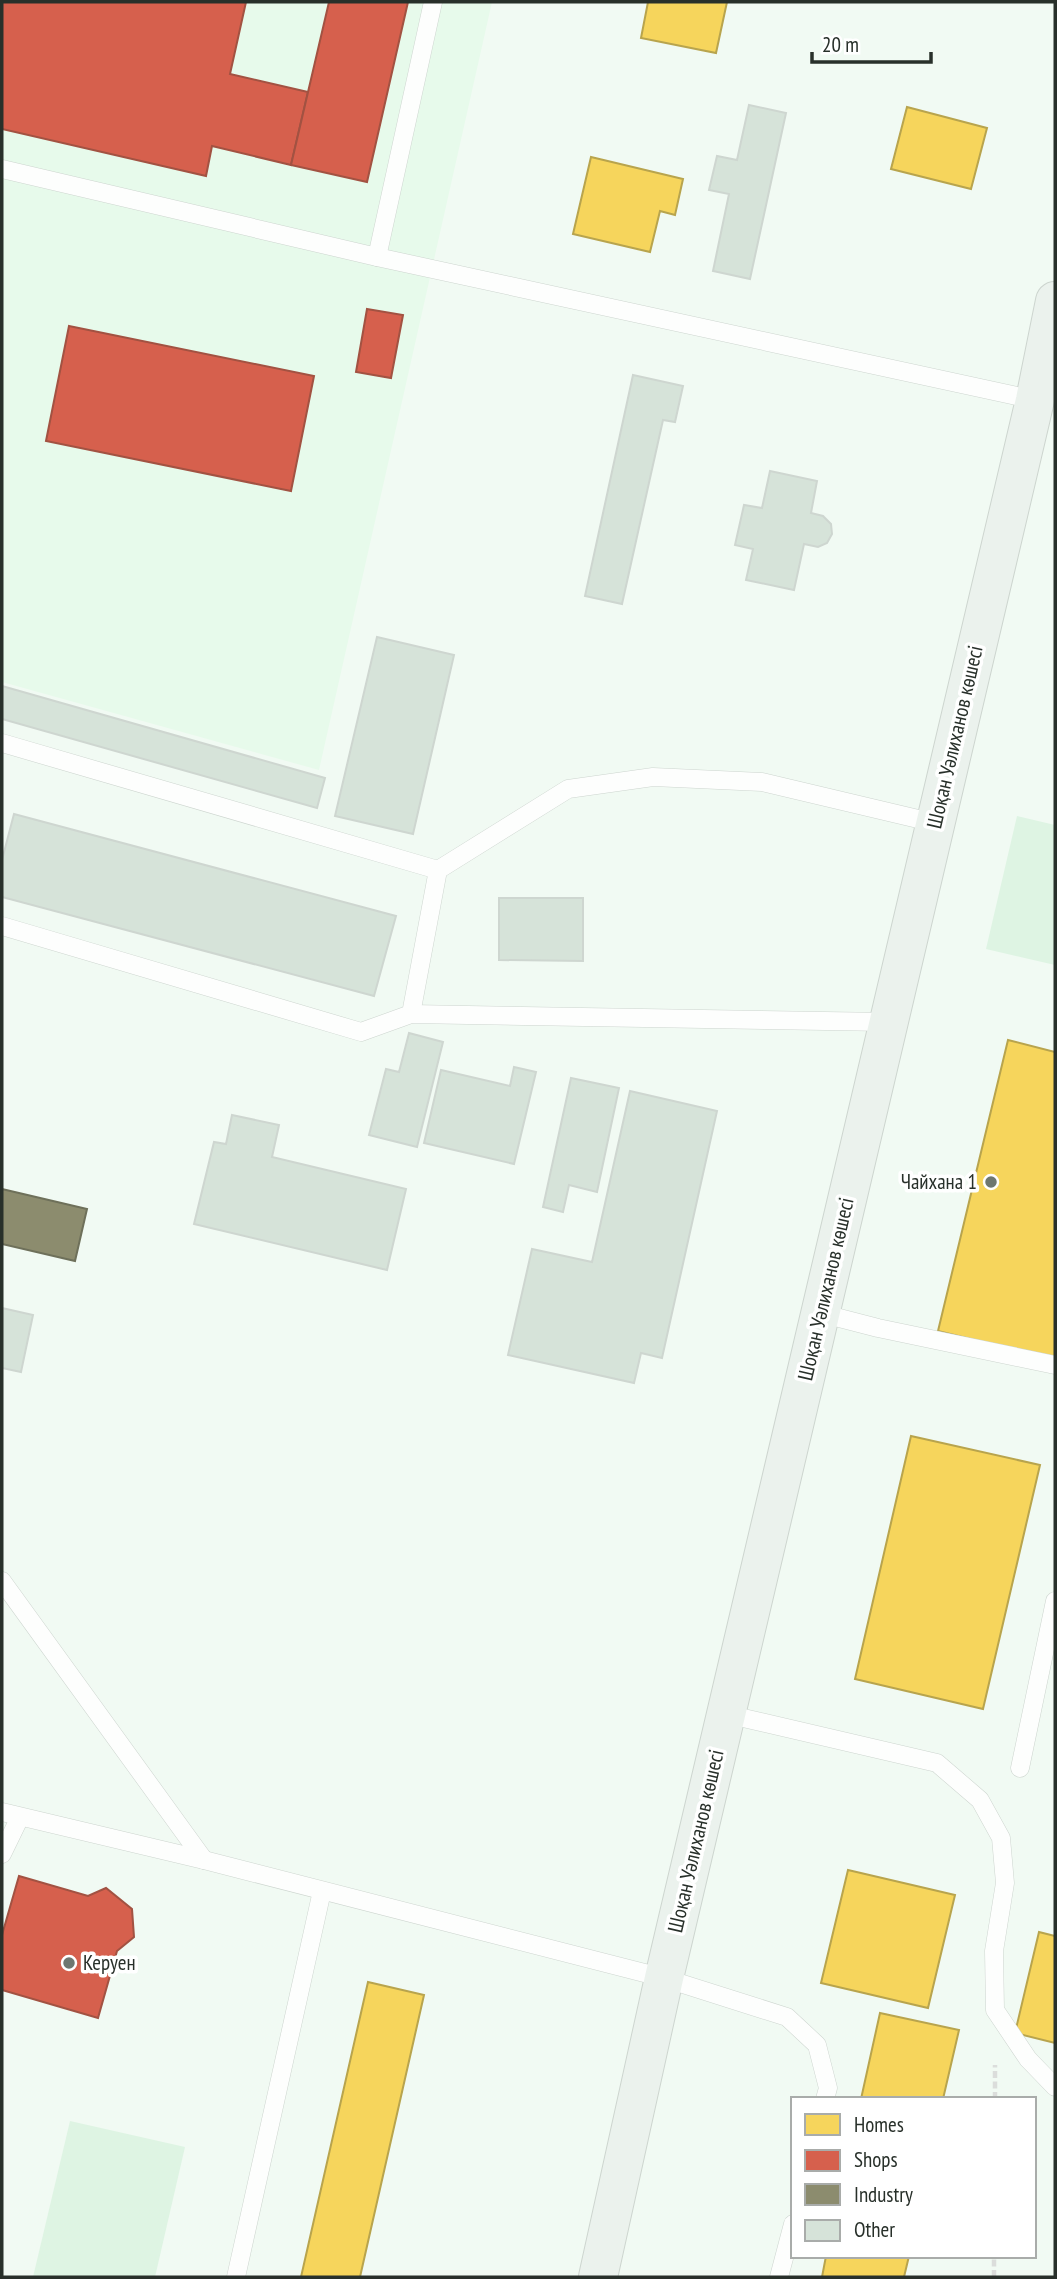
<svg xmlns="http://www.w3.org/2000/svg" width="1057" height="2279" font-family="'PT Sans Narrow',sans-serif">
<rect width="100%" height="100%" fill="#f1faf3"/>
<polygon fill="#e7faeb" points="2,2 492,2 319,770 2,682"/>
<g fill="#def4e3">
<polygon points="1017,816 1055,825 1055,965 986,949"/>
<polygon points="70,2121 185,2147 155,2277 33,2277"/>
</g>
<g fill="#f6d55c" stroke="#b8a44d" stroke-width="2">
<polygon points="648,2 727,2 716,53 641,38"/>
<polygon points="907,107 987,128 971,189 891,169"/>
<polygon points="591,157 683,179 675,215 660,211 650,252 573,234"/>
<polygon points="1008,1040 1055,1052 1055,1360 938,1331"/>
<polygon points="911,1436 1040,1465 983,1709 855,1679"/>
<polygon points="848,1870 955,1895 928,2008 821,1983"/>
<polygon points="1039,1932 1055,1936 1055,2043 1015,2033"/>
<polygon points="368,1982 424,1995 360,2277 301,2277"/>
<polygon points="880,2013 959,2030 943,2099 861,2099"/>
<polygon points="826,2256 909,2256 904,2277 822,2277"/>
</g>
<g fill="#d6604d" stroke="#a25242" stroke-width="2">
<polygon points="2,2 246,2 230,74 308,92 291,165 212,146 206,176 2,129"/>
<polygon points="329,2 408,2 367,182 291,165"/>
<polygon points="367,309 403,315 391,378 356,372"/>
<polygon points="69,326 314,376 291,491 46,441"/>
<polygon points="19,1876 88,1896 106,1888 132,1909 134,1937 117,1951 98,2018 2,1990 2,1935"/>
</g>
<polygon fill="#8c8c6e" stroke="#6e705a" stroke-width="2" points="2,1189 87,1209 75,1261 2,1244"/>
<g fill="#d6e3d9" stroke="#ced6d0" stroke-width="2">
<polygon points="749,105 786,113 750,279 713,271 729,194 709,190 717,156 737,160"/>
<polygon points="633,375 683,386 675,422 663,420 622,604 585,596"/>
<polygon points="770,471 817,481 811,513 823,516 831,524 832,534 827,543 818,547 804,544 794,590 746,580 753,549 735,545 744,505 762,508"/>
<polygon points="377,637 454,655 413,834 335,816"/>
<polygon points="2,686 325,778 317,808 2,719"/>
<polygon points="14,814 396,916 374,996 2,897 2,860"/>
<polygon points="499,898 583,898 583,961 499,960"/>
<polygon points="409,1033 443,1042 417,1147 369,1135 386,1069 399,1072"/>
<polygon points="514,1067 536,1072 514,1164 424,1143 441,1070 510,1086"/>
<polygon points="571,1078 619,1088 597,1192 569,1185 563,1212 543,1207"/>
<polygon points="630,1091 717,1111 662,1358 641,1353 634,1383 508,1355 532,1249 592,1262"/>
<polygon points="232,1115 279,1125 272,1157 406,1189 387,1270 194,1224 214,1142 226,1144"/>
<polygon points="2,1308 33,1315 21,1372 2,1368"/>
</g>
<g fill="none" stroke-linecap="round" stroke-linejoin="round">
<g stroke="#cdd5cf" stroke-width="19">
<g id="service">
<polyline points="2,169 377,257 1035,400"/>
<polyline points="377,257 433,2"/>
<polyline points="2,743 438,870 568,789 653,777 762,782 935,823"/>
<polyline points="2,926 361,1032 411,1014 888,1022"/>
<polyline points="411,1014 438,870"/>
<polyline points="820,1313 878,1328 1055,1365"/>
<polyline points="2,1581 204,1860"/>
<polyline points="726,1714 937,1763 980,1800 1001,1838 1005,1883 994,1951 995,2010 1028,2059 1055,2087"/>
<polyline points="1020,1768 1055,1601"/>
<polyline points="2,1812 204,1860 664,1978 787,2017 817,2045 828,2088 825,2099"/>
<polyline points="2,1854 20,1817"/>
<polyline points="236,2277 322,1891"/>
<polyline points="779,2277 793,2224"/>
</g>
</g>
<g stroke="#cdd5cf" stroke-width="40">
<polyline id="secondary" points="598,2277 664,1978 1035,400 1055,301"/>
</g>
<g stroke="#dbdddb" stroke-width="4.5" stroke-dasharray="7 3.5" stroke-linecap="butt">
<polyline points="995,2099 995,2065"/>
<polyline points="994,2277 994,2256"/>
</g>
<use href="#service" stroke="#fdfefd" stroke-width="18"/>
<use href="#secondary" stroke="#ebf2ed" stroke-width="38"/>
</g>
<g fill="#6e7770" stroke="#fff" stroke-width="2.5">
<circle cx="991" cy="1182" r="7"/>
<circle cx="69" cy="1963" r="7"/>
</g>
<g text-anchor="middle" stroke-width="7" stroke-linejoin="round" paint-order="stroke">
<g font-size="21" fill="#28302a" stroke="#fff">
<text transform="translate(955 737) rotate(-77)" y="7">Шоқан Уәлиханов көшесі</text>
<text transform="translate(826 1289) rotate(-77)" y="7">Шоқан Уәлиханов көшесі</text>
<text transform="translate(696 1841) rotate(-77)" y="7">Шоқан Уәлиханов көшесі</text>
</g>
<g font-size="21" fill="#28302a" stroke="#fff" text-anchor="end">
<text x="977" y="1189">Чайхана 1</text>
<text x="83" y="1970" text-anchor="start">Керуен</text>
</g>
</g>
<rect width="1057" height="2279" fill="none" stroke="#28302a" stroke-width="7"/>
<rect x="791" y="2097" width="245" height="161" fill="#ffffff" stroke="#a9acaa" stroke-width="2"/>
<rect x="805" y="2114" width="35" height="21" fill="#f6d55c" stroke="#a9acaa" stroke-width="2"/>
<text x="854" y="2132" font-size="21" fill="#28302a">Homes</text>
<rect x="805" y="2150" width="35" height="21" fill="#d6604d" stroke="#a9acaa" stroke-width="2"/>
<text x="854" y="2167" font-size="21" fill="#28302a">Shops</text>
<rect x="805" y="2184" width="35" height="21" fill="#8c8c6e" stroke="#a9acaa" stroke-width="2"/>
<text x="854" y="2202" font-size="21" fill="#28302a">Industry</text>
<rect x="805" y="2220" width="35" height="21" fill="#d6e3d9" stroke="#a9acaa" stroke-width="2"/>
<text x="854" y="2237" font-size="21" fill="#28302a">Other</text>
<path d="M812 52v10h119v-10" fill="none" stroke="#28302a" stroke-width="3.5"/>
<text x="822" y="52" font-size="21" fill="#28302a" stroke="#ffffff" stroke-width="5" paint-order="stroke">20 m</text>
</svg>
